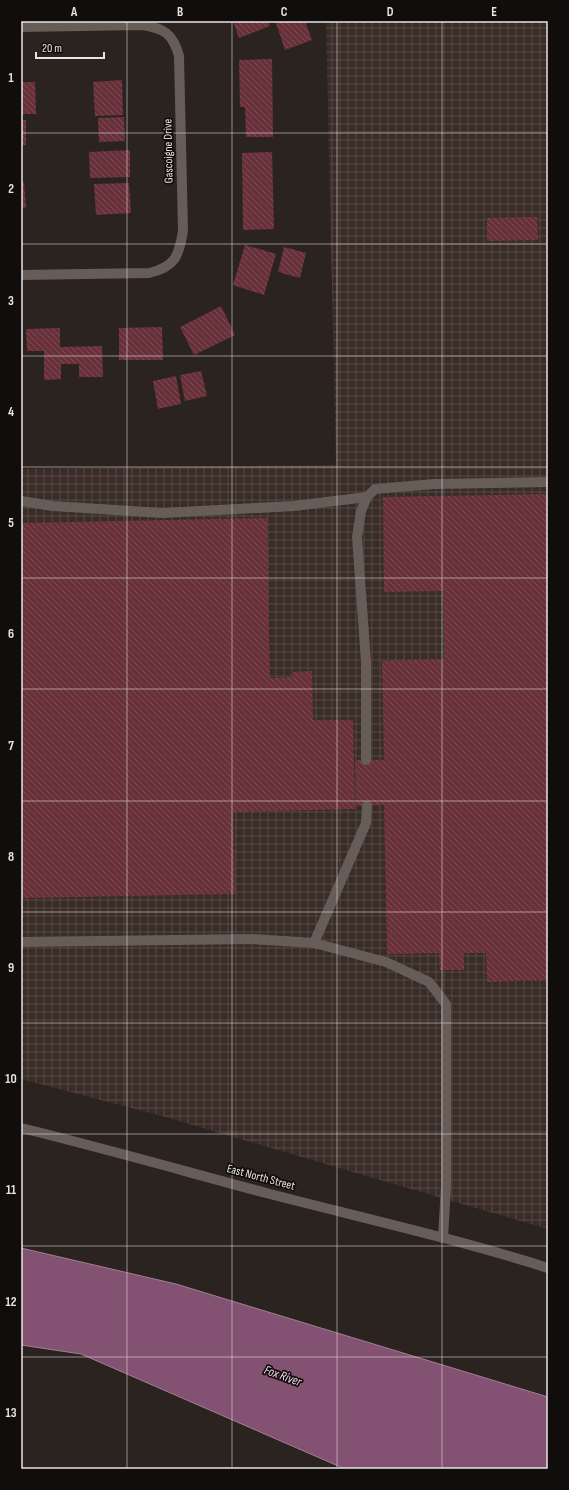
<svg xmlns="http://www.w3.org/2000/svg" width="569" height="1490" font-family="'Sofia Sans Condensed',sans-serif">
<defs>
<pattern id="industrial-grid" width="8" height="8" patternUnits="userSpaceOnUse"><rect width="8" height="8" fill="#392b25"/><path d="M0 4h8M4 0v8" fill="none" stroke="#564a44"/></pattern>
<pattern id="building-back-hatch" width="6" height="6" patternUnits="userSpaceOnUse"><rect width="6" height="6" fill="#683038"/><path d="M-1 5l2 2M0 0l6 6M5-1l2 2" fill="none" stroke="#7e4e54"/></pattern>
</defs>
<rect width="100%" height="100%" fill="#2b2320"/>
<polygon fill="url(#industrial-grid)" points="326,21 548,21 548,1229 162,1116 21,1079 21,469 336,465"/>
<polygon fill="#835272" stroke="#a27e93" points="21,1248 176,1284 548,1397 548,1469 345,1469 81,1354 21,1345"/>
<g fill="url(#building-back-hatch)">
<polygon points="233,21 268,21 270,26 239,38"/>
<polygon points="282,21 305,21 312,40 285,50 276,23"/>
<polygon points="272,59 273,137 246,137 245,107 240,107 239,60"/>
<polygon points="122,80 123,115 95,116 93,82"/>
<polygon points="21,82 35,82 36,114 21,114"/>
<polygon points="124,117 125,141 99,142 98,118"/>
<rect x="21" y="120" width="5" height="25"/>
<polygon points="130,150 130,177 90,178 89,152"/>
<polygon points="272,152 274,229 243,230 242,153"/>
<polygon points="21,182 24,182 26,208 21,208"/>
<polygon points="129,183 131,213 96,215 94,184"/>
<polygon points="537,217 538,240 487,241 487,218"/>
<polygon points="245,245 276,254 264,295 233,285"/>
<polygon points="284,247 306,253 300,278 278,272"/>
<polygon points="221,306 235,335 194,355 180,327"/>
<polygon points="162,327 163,360 119,360 119,328"/>
<polygon points="60,328 60,347 102,346 103,377 79,377 79,364 61,364 61,379 44,380 44,351 27,351 26,329"/>
<polygon points="201,371 207,396 185,401 180,375"/>
<polygon points="176,376 181,404 158,409 153,381"/>
<polygon points="548,494 548,980 487,982 486,953 464,953 464,970 440,970 439,953 387,954 384,805 356,806 355,760 384,760 382,661 445,659 443,591 384,592 383,497"/>
<polygon points="267,518 270,678 293,677 292,672 312,671 313,720 353,720 355,809 233,812 235,894 23,898 21,820 21,523"/>
</g>
<g fill="none" stroke-linecap="round" stroke-linejoin="round">
<g stroke="#665d59" stroke-width="10">
<polyline points="21,501 53,506 162,513 294,506 367,497"/>
<polyline points="366,760 366,662 357,537 361,511 367,497 375,489 434,484 548,482"/>
<polyline points="21,942 252,939 314,943 386,962 429,982 446,1004 446,1186 443,1238"/>
<polyline points="314,943 366,823 367,806"/>
</g>
<path stroke="#665d59" stroke-width="10" d="M21,27L142,25C164,28 173,34 179,56L183,231C179,256 175,267 149,273L21,275"/>
<path stroke="#665d59" stroke-width="10" d="M21,1128C104,1148 187,1172 270,1194C363,1218 457,1239 548,1268"/>
</g>
<path fill="none" stroke="#e9e4e1" stroke-width="1" stroke-opacity="0.55" d="M127,21V1469M232,21V1469M337,21V1469M442,21V1469M21,133H548M21,244H548M21,356H548M21,467H548M21,578H548M21,689H548M21,801H548M21,912H548M21,1023H548M21,1134H548M21,1246H548M21,1357H548"/>
<g text-anchor="middle" stroke-width="3.5" stroke-linejoin="round" paint-order="stroke">
<g font-size="12" fill="#e9e4e1" stroke="#110d0c">
<text transform="translate(168 151) rotate(-91)" y="4">Gascoigne Drive</text>
<text transform="translate(261 1177) rotate(15)" y="4">East North Street</text>
</g>
<g font-size="13" font-style="italic" fill="#f6d6ea" stroke="#110d0c">
<text transform="translate(283 1375) rotate(20)" y="5">Fox River</text>
</g>
</g>
<rect width="569" height="1490" fill="none" stroke="#110d0c" stroke-width="44"/>
<path d="M36 52v6h68v-6" fill="none" stroke="#e9e4e1" stroke-width="2"/>
<text x="42" y="52" font-size="12" fill="#e9e4e1" stroke="#110d0c" stroke-width="3" paint-order="stroke">20 m</text>
<rect x="22" y="22" width="525" height="1446" fill="none" stroke="#e9e4e1" stroke-width="1.5"/>
<g font-size="13" text-anchor="middle" font-weight="bold" fill="#e9e4e1">
<text x="74" y="16">A</text>
<text x="180" y="16">B</text>
<text x="284" y="16">C</text>
<text x="390" y="16">D</text>
<text x="494" y="16">E</text>
<text x="11" y="82">1</text>
<text x="11" y="193">2</text>
<text x="11" y="305">3</text>
<text x="11" y="416">4</text>
<text x="11" y="527">5</text>
<text x="11" y="638">6</text>
<text x="11" y="750">7</text>
<text x="11" y="861">8</text>
<text x="11" y="972">9</text>
<text x="11" y="1083">10</text>
<text x="11" y="1194">11</text>
<text x="11" y="1306">12</text>
<text x="11" y="1417">13</text>
</g>
</svg>
